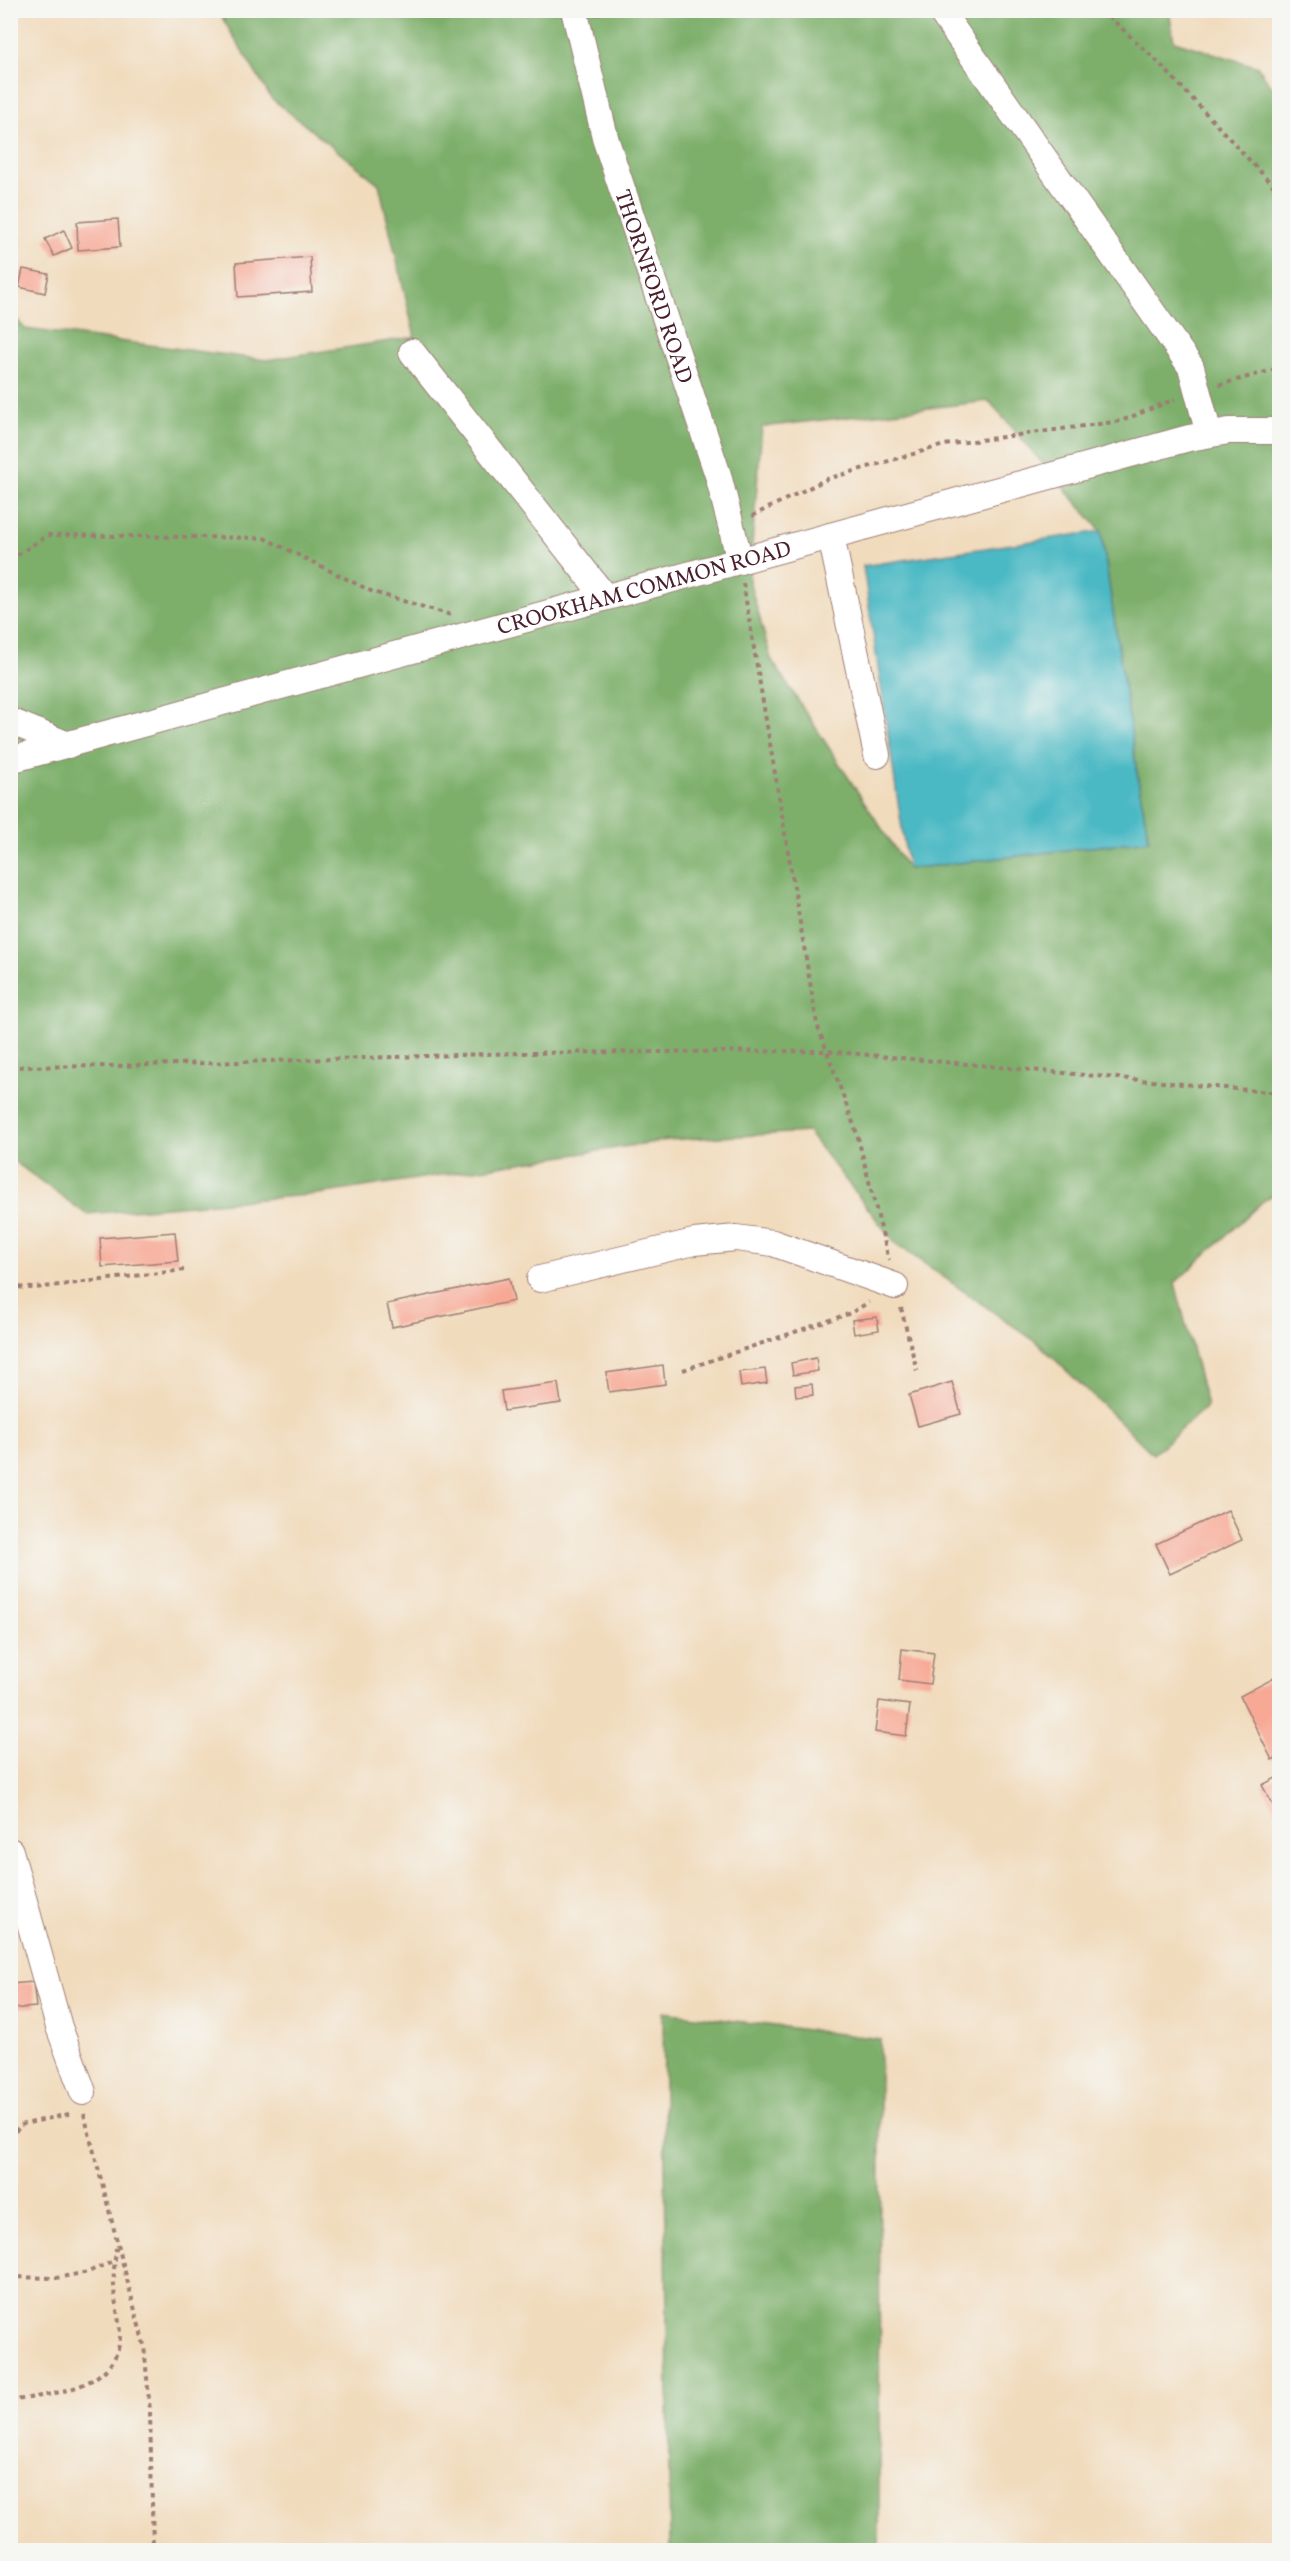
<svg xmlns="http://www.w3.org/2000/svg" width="1290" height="2561" font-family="Vollkorn,serif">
<rect width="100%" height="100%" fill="#f6f6f2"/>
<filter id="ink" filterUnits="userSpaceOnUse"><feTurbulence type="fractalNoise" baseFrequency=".0167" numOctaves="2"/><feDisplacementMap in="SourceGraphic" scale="12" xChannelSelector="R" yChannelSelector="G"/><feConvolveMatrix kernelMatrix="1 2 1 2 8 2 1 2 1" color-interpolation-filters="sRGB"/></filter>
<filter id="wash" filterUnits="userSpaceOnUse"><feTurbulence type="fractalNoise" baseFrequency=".008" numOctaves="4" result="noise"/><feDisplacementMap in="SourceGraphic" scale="24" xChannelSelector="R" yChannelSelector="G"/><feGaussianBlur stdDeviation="1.35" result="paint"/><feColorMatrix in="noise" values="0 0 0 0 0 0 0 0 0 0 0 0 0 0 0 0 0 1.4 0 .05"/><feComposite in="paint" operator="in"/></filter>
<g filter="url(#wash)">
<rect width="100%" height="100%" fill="#f1dbbd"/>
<g fill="#7daf6a" stroke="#64674a" stroke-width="1.5" fill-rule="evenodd">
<path d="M218,11H1169L1174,41L1258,67L1280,99V1190L1262,1202L1175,1283L1207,1406L1153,1454L1039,1344L895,1243L808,1132L668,1140L319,1194L86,1214L11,1159L10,312L25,329L266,360L415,337L379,184L271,98ZM989,401L1101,531L1139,786L1149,840L908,869L771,659L749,580L762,427Z"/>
<polygon points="663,2012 880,2039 879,2550 670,2550"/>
</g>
<polygon fill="#4bb9c4" stroke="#4a6c78" stroke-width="1.5" points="1101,531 1139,786 1149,840 908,869 863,566"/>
<g id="blocks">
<g fill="#f7a995">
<polygon points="118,219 120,247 78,250 77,222"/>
<polygon points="64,230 72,248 54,256 45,239"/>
<polygon points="310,257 312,292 238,297 236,263"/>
<polygon points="23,269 49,274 45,293 19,287"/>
<polygon points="175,1232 178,1261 102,1267 100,1238"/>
<polygon points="509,1278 514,1301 392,1327 387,1304"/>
<polygon points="877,1317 879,1330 854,1334 852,1320"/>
<polygon points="816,1358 818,1371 793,1375 791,1363"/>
<polygon points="663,1365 665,1384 609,1392 606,1373"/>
<polygon points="765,1369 767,1383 741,1387 739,1372"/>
<polygon points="952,1382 961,1414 918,1426 909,1395"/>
<polygon points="558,1383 561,1403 504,1411 501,1391"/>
<polygon points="812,1384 813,1395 796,1397 795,1386"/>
<polygon points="1228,1510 1242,1540 1170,1574 1156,1544"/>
<polygon points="902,1649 934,1653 930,1684 899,1680"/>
<polygon points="1280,1675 1280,1756 1272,1760 1240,1696"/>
<polygon points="879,1701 910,1705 906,1736 875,1732"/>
<polygon points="1280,1776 1280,1818 1262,1785"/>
<polygon points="33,1982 36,2007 10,2009 10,1984"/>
</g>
</g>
</g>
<g filter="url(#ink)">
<use href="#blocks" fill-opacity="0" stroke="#9e7d74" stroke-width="1.5"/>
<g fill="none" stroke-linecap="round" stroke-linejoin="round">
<g stroke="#9e7d74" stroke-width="28">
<g id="minor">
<path id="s1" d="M574,10L606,141L718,475L740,561"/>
<polyline points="940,10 1191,367 1209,434"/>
<polyline points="412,352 605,597"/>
<polyline points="831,536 877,755"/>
<polyline points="10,721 68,745"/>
<path id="s2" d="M10,760L1189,438L1229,431H1280"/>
<polyline points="540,1279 694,1242 736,1238 773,1243 895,1286"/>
<polyline points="10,1851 59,2027 83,2092"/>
</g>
</g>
<g stroke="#9e7d74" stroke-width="4" stroke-dasharray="4.5 4.5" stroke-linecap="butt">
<polyline points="1102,10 1161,65 1280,193"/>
<polyline points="1219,385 1280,368"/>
<polyline points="752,516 827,479 944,445 1121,421 1175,399"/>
<polyline points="10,560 48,535 264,538 373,592 451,615"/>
<polyline points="743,583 817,1024 857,1134 889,1260"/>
<polyline points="10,1067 115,1066 518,1053 826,1051 1280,1093"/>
<polyline points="10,1287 35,1288 184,1270"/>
<polyline points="901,1308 917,1371"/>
<polyline points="683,1370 851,1313 869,1302"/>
<polyline points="84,2114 144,2345 150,2411 153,2550"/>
<polyline points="10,2139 20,2125 73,2113"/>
<polyline points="10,2277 56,2278 88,2272 116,2260"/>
<path d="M10,2401C51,2394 118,2389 120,2336C120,2319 114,2302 114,2285C113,2273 115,2261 116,2248"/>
</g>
<use href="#minor" stroke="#fff" stroke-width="26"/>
</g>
</g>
<g text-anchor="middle" stroke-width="4.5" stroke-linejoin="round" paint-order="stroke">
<g font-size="22" fill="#4a1f2b" stroke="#f6f6f2">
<text dy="8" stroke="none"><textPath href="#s1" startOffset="288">THORNFORD ROAD</textPath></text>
<text dy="8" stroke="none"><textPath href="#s2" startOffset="657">CROOKHAM COMMON ROAD</textPath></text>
</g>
</g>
<rect width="1290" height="2561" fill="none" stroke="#f6f6f2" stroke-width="36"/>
</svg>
